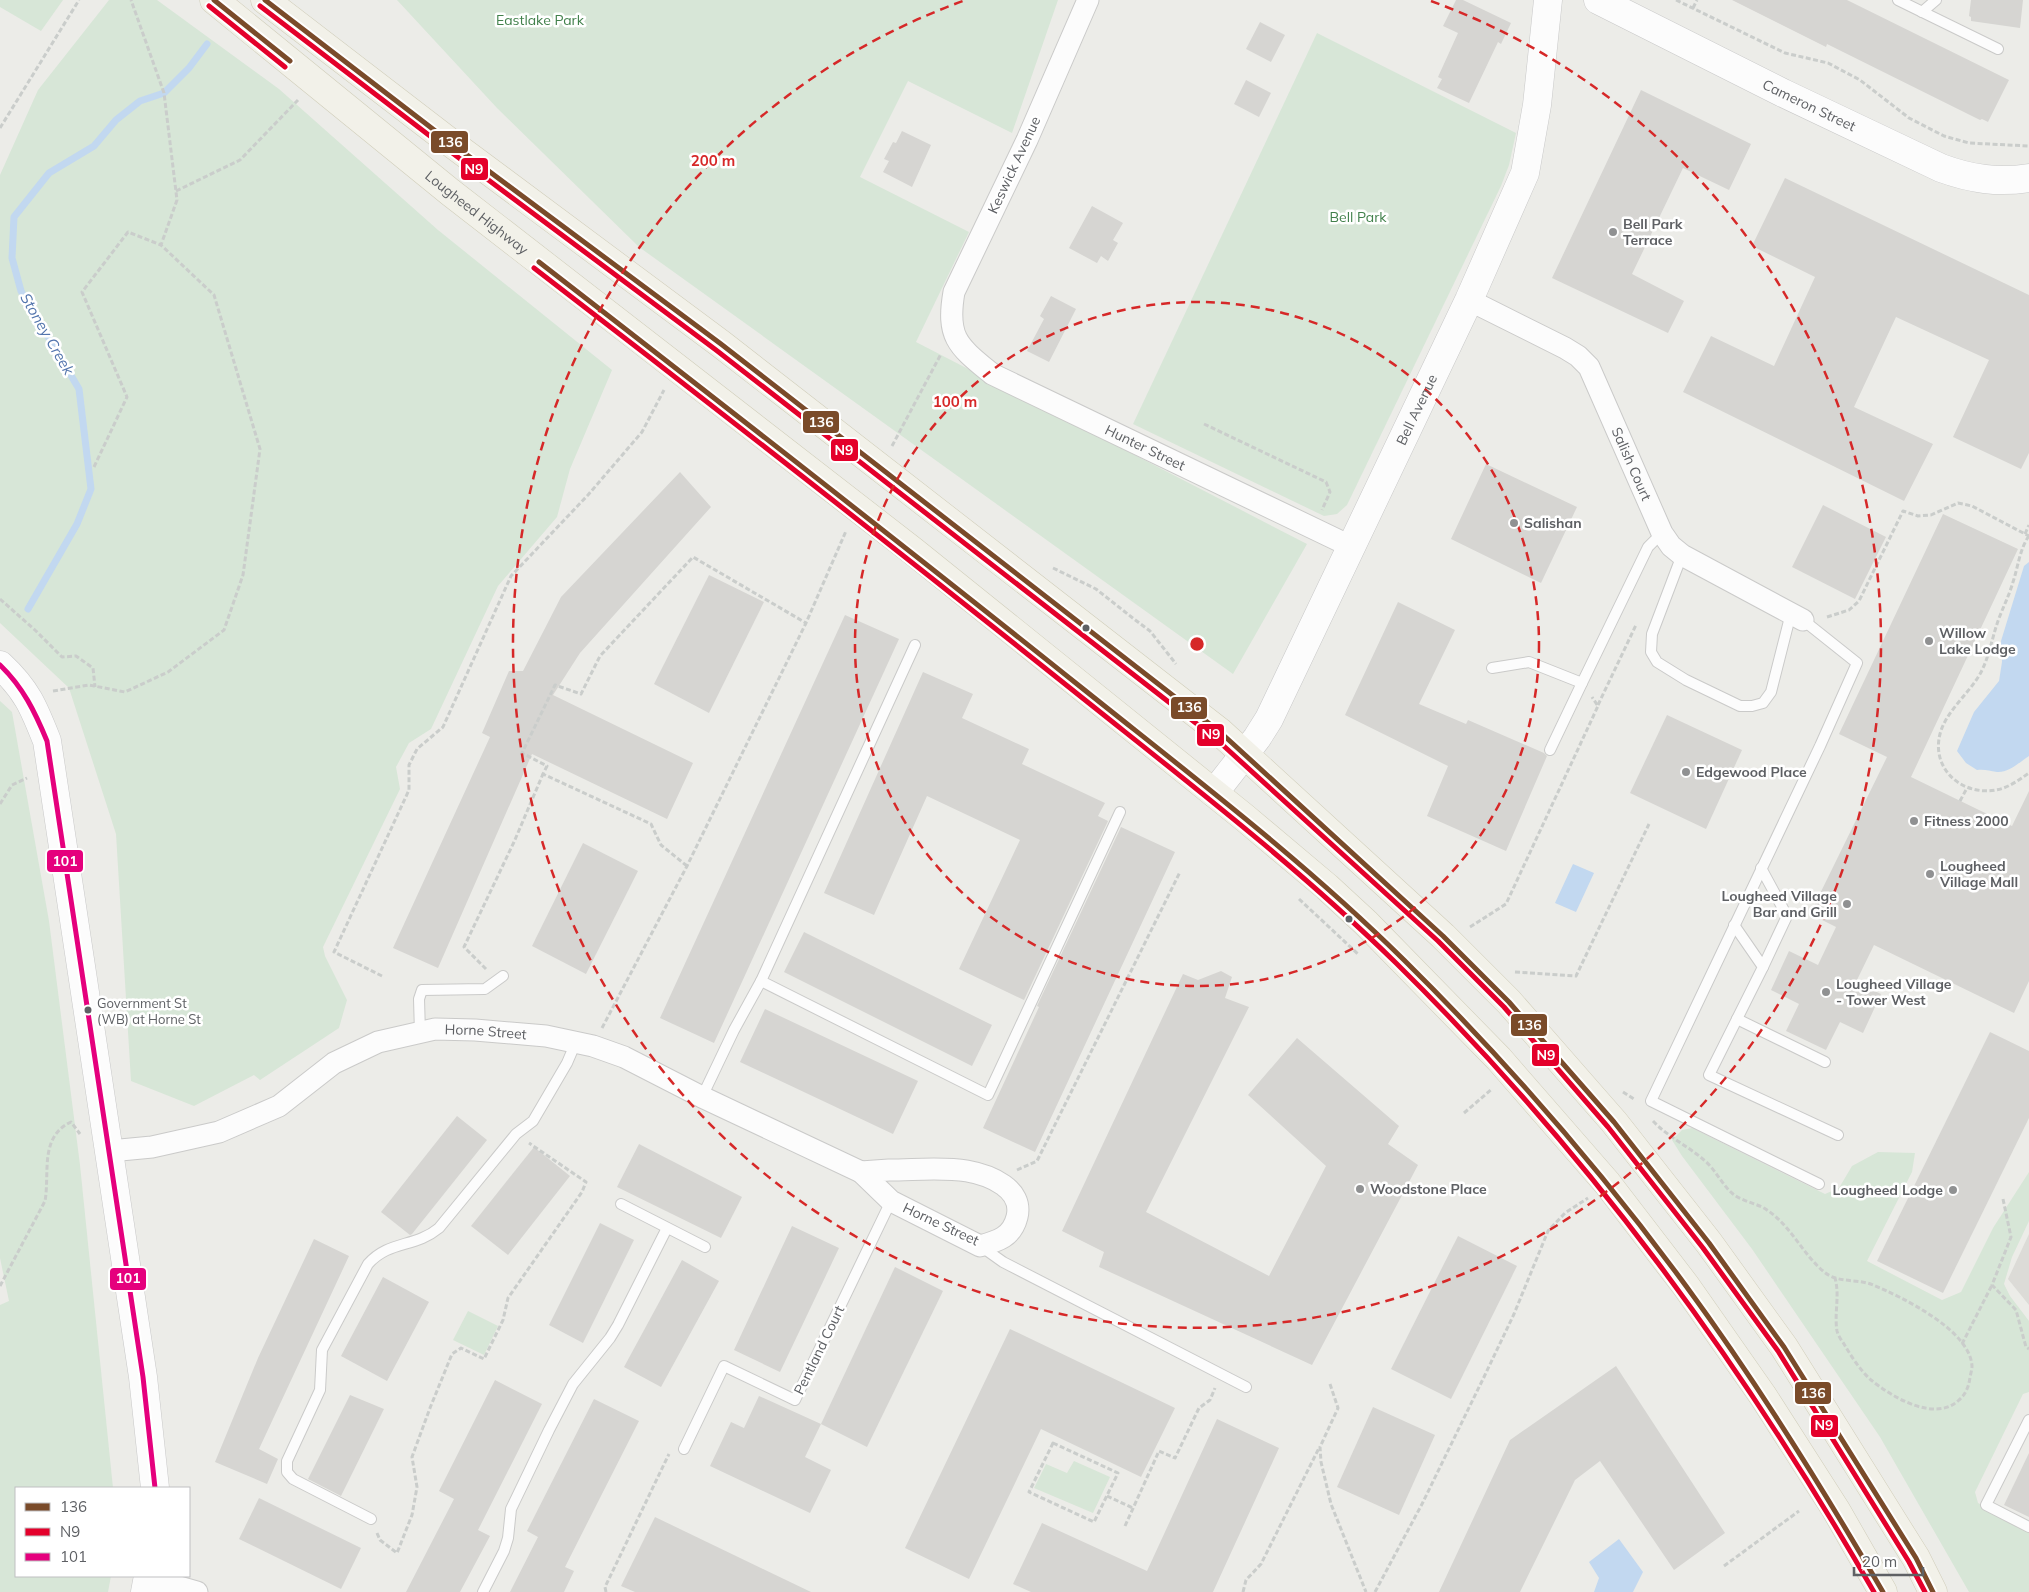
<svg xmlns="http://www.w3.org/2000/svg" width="2029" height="1592" font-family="Mulish,sans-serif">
<rect width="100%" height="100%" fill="#ecece8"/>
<polygon fill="#dcdbd7" points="2029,1234 2029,1305 2008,1279"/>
<g fill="#d7e6d7">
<polygon points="0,0 63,0 41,31 0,7"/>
<polygon points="109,0 157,0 279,89 438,230 612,370 570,469 557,517 498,586 431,729 409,743 396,767 400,789 323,947 325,956 347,1000 339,1028 260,1080 254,1075 194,1106 131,1081 116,834 69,688 0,623 0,175 38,90"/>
<polygon points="397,0 1058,0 1012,133 908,81 860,177 969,232 916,342 1307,544 1233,674 639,247 497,108"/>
<polygon points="1317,33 1516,133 1509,165 1501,186 1347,505 1337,514 1324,516 1133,424"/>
<polygon points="0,701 12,712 49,921 57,984 80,1165 113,1488 16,1488 16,1576 111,1576 108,1592 0,1592 0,1305 9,1301 0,1258"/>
<polygon points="1692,1128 1825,1194 1839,1188 1852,1166 1878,1152 1915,1153 1912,1172 1867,1261 1942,1300 1961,1292 1993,1228 2029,1172 2029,1221 2012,1257 2004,1284 2010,1296 2029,1321 2029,1392 2023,1394 1975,1492 1978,1503 2029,1529 2029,1592 1969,1592 1880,1437 1752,1249 1682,1156 1672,1140 1682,1130"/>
<polygon points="468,1311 498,1326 484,1355 453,1340"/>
<polygon points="1074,1461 1110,1477 1093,1513 1034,1488 1046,1464 1067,1473"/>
</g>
<g fill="#c2d8f0">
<path d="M2029,562V756C2020,762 2008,773 1997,772C1989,771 1985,769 1977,770L1966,763L1957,751L1974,712L1999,681L2002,662L2001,641L2024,566Z"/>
<polygon points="1573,864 1594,873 1576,912 1555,903"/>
<polygon points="1619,1539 1643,1572 1633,1592 1594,1592 1599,1578 1589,1562"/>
</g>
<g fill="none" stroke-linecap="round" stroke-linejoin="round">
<polyline stroke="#c2d8f0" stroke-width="7" points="28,609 77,524 91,489 79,389 21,291 12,258 14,217 49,173 94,146 116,120 140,101 164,93 189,68 207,44"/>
</g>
<g fill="#d6d5d2">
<polygon points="1456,0 1463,0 1511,23 1501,44 1498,42 1469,103 1437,88 1442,79 1438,77 1458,33 1443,26"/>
<polygon points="1732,0 1847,0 2009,80 1988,122 1982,119 1980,120 1827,44 1826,47"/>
<polygon points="1971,0 2023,0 2020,28 1971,21 1971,17 1969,16"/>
<polygon points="1260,22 1285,35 1271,62 1246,49"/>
<polygon points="1246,80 1271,93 1259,117 1234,104"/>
<polygon points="1641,90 1751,144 1729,190 1683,168 1632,274 1684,301 1668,333 1552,278"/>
<polygon points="902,131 931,145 912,187 883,172 889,161 884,159 893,142 896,143"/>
<polygon points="1785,178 2029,295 2029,453 2021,469 1953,437 1989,360 1896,317 1854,407 1933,444 1904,501 1683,392 1711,336 1774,366 1815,277 1752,246"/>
<polygon points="1092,206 1123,223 1113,240 1118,243 1108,261 1101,256 1097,263 1069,248"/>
<polygon points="1051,296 1076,309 1049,362 1027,351 1044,319 1040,316"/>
<polygon points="1486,464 1577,507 1541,583 1451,539"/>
<polygon points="680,472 711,507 580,653 553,695 693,763 667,819 532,754 438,968 393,948 490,737 482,733 509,671 523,671 561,597"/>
<polygon points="1823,505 1886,537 1855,599 1792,567"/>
<polygon points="1943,514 2018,549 1911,777 2012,826 2029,791 2029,981 2014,1013 1874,945 1856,982 1881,994 1863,1033 1840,1022 1826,1050 1786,1031 1799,1004 1771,990 1789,951 1818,965 1836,927 1810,914 1887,757 1839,734"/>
<polygon points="709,575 764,602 709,713 654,684"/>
<polygon points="1398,602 1455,630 1419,704 1466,724 1468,720 1544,753 1547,756 1506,851 1427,816 1448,766 1345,715"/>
<polygon points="845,615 899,639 714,1043 660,1018"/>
<polygon points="923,672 973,694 962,718 1029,749 1022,764 1105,803 1098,816 1108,821 1024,1000 959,969 1020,840 927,796 874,915 824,893"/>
<polygon points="1667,715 1742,750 1706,829 1630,793"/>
<polygon points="1121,827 1175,852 1035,1152 983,1128 1039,1007 1037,1006"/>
<polygon points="583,843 638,871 586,974 532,946"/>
<polygon points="804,932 992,1025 972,1066 784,972"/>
<polygon points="1221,971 1232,977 1225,998 1249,1007 1146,1212 1269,1276 1326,1166 1248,1095 1297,1038 1399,1126 1388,1144 1418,1165 1312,1365 1099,1267 1104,1252 1062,1231 1183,974 1198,980"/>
<polygon points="765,1009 918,1081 893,1134 740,1062"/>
<polygon points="1990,1032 2029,1051 2029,1118 1943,1293 1877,1261"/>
<polygon points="457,1116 487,1140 412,1234 410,1235 381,1212"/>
<polygon points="639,1144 742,1197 721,1238 617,1187"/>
<polygon points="534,1147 570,1176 508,1255 471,1226"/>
<polygon points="600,1223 634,1240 583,1343 549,1325"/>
<polygon points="792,1226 839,1248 780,1372 734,1350"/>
<polygon points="1458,1236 1517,1266 1451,1399 1391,1369"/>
<polygon points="314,1239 349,1256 259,1449 278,1459 267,1484 215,1462 258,1358"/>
<polygon points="682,1260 719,1281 661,1387 624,1367"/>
<polygon points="895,1267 943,1291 867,1447 821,1424"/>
<polygon points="383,1277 429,1302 387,1381 341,1356"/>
<polygon points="1010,1329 1175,1408 1141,1477 1041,1429 969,1579 905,1548"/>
<polygon points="1616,1366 1725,1533 1674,1570 1600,1461 1575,1480 1520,1592 1439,1592 1510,1440"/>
<polygon points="495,1380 542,1404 478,1530 490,1536 460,1592 406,1592 454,1499 439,1491"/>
<polygon points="350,1395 384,1409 341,1496 308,1479"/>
<polygon points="759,1396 821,1424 805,1457 831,1470 810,1513 710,1466 731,1422 744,1428"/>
<polygon points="594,1399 639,1421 565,1567 574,1571 564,1592 510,1592 538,1537 527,1531"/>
<polygon points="1373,1407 1435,1435 1399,1515 1337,1487"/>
<polygon points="1217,1419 1279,1448 1213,1592 1031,1592 1013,1584 1042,1523 1147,1571"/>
<polygon points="2029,1453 2029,1517 2004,1505"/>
<polygon points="259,1498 361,1548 341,1589 239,1539"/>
<polygon points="655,1517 811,1592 635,1592 621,1586"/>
</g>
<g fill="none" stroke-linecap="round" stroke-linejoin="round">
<g stroke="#cacac9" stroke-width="12">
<g id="lane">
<polyline points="1898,0 1998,49"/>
<polyline points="1922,12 1936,0"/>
<polyline points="1682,555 1652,634 1651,652 1657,662 1686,680 1740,706 1752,706 1763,703 1771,692 1791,613"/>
<polyline points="1803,620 1857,663 1820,746 1651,1101 1819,1184"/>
<polyline points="915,645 761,981 988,1095 1120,812"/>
<polyline points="1492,668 1529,662 1582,683 1648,547 1662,533"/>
<polyline points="1550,750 1582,683"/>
<polyline points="1761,868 1787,916 1763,967"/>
<polyline points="1734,925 1763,967 1709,1075 1838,1135"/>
<polyline points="1737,1019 1825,1062"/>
<polyline points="420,1033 419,999 422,990 485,989 503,976"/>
<polyline points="702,1097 734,1030 761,981"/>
<polyline points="621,1204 705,1247"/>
<polyline points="982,1247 1003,1262 1246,1387"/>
<polyline points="2029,1420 1986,1505 2029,1527"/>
<polyline points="684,1449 724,1366 795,1400 891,1201"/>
<path d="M371,1519L293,1479L287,1472V1461L320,1390L322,1350L368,1264C389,1240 415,1248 439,1228L516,1134L533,1121L567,1063L576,1042"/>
<polyline points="483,1592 504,1551 508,1538 511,1509 549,1430 573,1384 610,1338 618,1325 667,1228"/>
</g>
</g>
<g stroke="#cacac9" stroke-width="23">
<g id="street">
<path id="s1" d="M1088,0L1027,140L954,292C946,338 958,346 992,374L1350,546"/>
<path id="s2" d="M1469,300L1565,348L1578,356L1589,367L1662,533L1671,546L1682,555L1803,620"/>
<path id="s3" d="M110,1151L152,1147L219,1132L279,1106L334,1063L378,1042L435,1029L475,1030L546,1036L593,1046L624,1057L702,1097L861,1172"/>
<path d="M889,1170C914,1170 943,1167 967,1171C990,1175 1024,1189 1017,1217C1012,1237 998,1241 980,1246L891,1201L861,1172Z"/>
<polyline points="148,1578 197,1592"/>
</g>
</g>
<g stroke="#c8c8c8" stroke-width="29">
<g id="secondary">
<path id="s4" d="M1598,0L1783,93L1941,168C1971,179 1998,183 2029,178"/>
<path d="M0,665C27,690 34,708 47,741L143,1377L155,1488"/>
<path id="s5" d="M1214,793L1257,738L1269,719L1469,300L1525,173L1537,105L1548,0"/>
<polyline points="145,1592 148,1576"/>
</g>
</g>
<g stroke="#d0cdb9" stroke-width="29">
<g id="primary">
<path id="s6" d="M214,0L450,192L913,551L1245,818L1327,887L1366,923L1499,1059L1607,1183L1686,1286L1763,1396L1836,1510L1883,1592"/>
<polyline points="265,0 451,143 721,344 1220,732 1443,936 1509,1002 1614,1122 1709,1243 1784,1347 1916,1558 1933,1592"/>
</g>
</g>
<g stroke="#cacdcb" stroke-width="3" stroke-dasharray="5 2.5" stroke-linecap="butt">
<polyline points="1676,0 1785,53 1828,63 1860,80 1909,118 1944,136 1969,143 2029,146"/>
<polyline points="1693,8 1697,0"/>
<polyline points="0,128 79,0"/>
<polyline points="176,191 240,160 298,100"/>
<polyline points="1204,424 1326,482 1330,492 1322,510"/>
<polyline points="892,446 941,354"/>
<polyline points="94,467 127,397 82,292 128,232 161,245"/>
<polyline points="2025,534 2029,525"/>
<path d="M2029,536C2020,548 2018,567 2013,582C2009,596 2003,607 1998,621C1992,638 1989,658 1980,674C1968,695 1946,711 1940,734C1931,769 1962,796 1996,790C2008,788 2019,780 2029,773"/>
<polyline points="1053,568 1096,589 1134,619 1150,631 1176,664"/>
<polyline points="0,599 36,631 62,657 76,656 93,668 95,687"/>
<polyline points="1827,617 1849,610 1859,601 1903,511 1918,516 1931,515 1958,503 1972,506 2029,536"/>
<polyline points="53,691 89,685 125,692 168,672 224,630 243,575 260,449 214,295 161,245 177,200 164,93 131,0"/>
<polyline points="1598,705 1636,625"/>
<polyline points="1960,801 1967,788"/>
<polyline points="0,804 12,785 27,778"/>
<polyline points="687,866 661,845 651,824 543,774 547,766 522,753 555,685 581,694 600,656 693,557 806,623"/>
<polyline points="1299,899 1359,955"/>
<polyline points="1470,927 1506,904 1598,706 1592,697"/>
<polyline points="486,969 464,947 514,842 543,774"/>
<polyline points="1515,972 1576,976 1649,824"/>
<polyline points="382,976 334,952 409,790 409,765 417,749 443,727 511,576 588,495 642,432 664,390"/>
<polyline points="602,1028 687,866 806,623 846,531"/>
<polyline points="1623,1092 1634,1099"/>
<polyline points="1464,1113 1492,1089"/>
<path d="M1653,1121C1668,1137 1688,1146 1704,1160C1716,1170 1722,1185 1733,1194C1743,1202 1757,1203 1767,1210C1791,1226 1802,1253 1823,1271C1837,1284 1857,1278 1873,1285C1902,1297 1970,1330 1972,1366C1972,1369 1971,1373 1970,1377C1969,1386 1966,1394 1959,1400C1935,1423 1892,1397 1871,1380C1860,1370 1851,1356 1844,1344C1841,1340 1838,1335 1837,1331C1834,1313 1840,1296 1835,1278"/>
<polyline points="1017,1170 1037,1161 1180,872"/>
<polyline points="2003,1199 2011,1237 1992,1285 2016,1310 2026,1347 2029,1349"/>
<path d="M0,1286L45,1201C50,1173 39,1137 71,1122L80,1134"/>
<polyline points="1962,1344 1992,1285"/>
<polyline points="1330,1384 1338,1408 1320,1447 1321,1462 1331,1504 1366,1592"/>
<polygon points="1053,1443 1118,1473 1094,1522 1029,1492"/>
<polyline points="1107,1496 1133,1508"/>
<polyline points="1125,1526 1159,1451 1175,1458 1199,1408 1210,1400 1215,1388"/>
<polyline points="377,1533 380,1540 397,1553 412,1515 417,1487 412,1457 430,1408 452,1354 461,1348 484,1359 503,1320 508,1298 582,1192 586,1182 529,1143"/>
<polyline points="1724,1566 1799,1511"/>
<polyline points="606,1592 605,1587 669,1454"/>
<polyline points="1243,1592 1246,1580 1261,1564 1319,1448"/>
<polyline points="1375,1592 1422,1504 1484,1377 1514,1314 1548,1231 1565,1213 1588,1198"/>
</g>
<use href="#lane" stroke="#fcfcfc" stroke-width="10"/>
<use href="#street" stroke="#fcfcfc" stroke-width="21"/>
<use href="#secondary" stroke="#fcfcfc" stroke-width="28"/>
<use href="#primary" stroke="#f2f1e9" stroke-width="28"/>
<g stroke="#fff" stroke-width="9">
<g id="bus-1">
<polyline points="214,0 290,61"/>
<polyline points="265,0 451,143 721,344 1220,732 1443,936 1509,1002 1614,1122 1709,1243 1784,1347 1916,1558 1933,1592"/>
<path d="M539,262C721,403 902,544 1082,688C1192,776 1304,861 1404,960C1506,1061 1601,1170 1686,1286C1758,1384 1822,1487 1883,1592"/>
</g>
</g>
<g stroke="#fff" stroke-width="9">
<g id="bus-2">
<polyline points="209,6 285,67"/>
<polyline points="260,6 447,149 716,350 1215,738 1438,941 1504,1007 1608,1127 1703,1248 1778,1351 1909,1562 1925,1592"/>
<path d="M534,268C716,408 896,549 1075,692C1185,780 1296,865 1396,963C1587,1151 1741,1361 1874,1592"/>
</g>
</g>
<g stroke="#fff" stroke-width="9">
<path id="bus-3" d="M0,665C23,687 35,712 47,741L143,1377L155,1488"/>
</g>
<use href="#bus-1" stroke="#7a4b2a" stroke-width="5"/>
<use href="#bus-2" stroke="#e4002b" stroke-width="5"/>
<use href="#bus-3" stroke="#e5007d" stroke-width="5"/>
</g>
<g fill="none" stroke="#d62828" stroke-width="2.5" stroke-dasharray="9 6">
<circle cx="1197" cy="644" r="342"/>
<path d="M1431 1A684 684 0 1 1 963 1"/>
</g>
<g fill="#909192" stroke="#fff" stroke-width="2">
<circle cx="1613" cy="232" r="5"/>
<circle cx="1514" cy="523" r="5"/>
<circle cx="1929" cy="641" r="5"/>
<circle cx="1686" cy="772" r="5"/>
<circle cx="1914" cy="821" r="5"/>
<circle cx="1930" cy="874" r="5"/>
<circle cx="1847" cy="904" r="5"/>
<circle cx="1826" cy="992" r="5"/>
<circle cx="1360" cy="1189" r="5"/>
<circle cx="1953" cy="1190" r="5"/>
</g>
<g fill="#5e6064" stroke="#fff" stroke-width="2">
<circle cx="1086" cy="628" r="4.5"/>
<circle cx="1349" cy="919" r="4.5"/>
<circle cx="88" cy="1010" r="4.5"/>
</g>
<g text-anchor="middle" stroke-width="5" stroke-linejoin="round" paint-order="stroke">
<g font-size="13" fill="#5e6064" stroke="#fff" text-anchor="start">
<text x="97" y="1008">Government St<tspan x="97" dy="16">(WB) at Horne St</tspan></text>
</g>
<g font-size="14" fill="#41804b" stroke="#fff">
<text x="540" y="25">Eastlake Park</text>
<text x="1358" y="222">Bell Park</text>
</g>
<g font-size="14" fill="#5e6064" stroke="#fff">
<text dy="5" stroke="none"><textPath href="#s4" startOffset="236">Cameron Street</textPath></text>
<text transform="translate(1014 165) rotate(-65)" y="5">Keswick Avenue</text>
<text dy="5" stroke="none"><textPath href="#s6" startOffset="338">Lougheed Highway</textPath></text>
<text dy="5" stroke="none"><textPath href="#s5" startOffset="435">Bell Avenue</textPath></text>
<text dy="5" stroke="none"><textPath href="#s1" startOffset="589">Hunter Street</textPath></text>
<text dy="5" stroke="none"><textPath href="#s2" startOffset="244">Salish Court</textPath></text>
<text dy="5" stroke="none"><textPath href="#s3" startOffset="404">Horne Street</textPath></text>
<text transform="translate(941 1224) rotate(25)" y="5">Horne Street</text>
<text transform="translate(819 1350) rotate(-64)" y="5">Pentland Court</text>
</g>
<g font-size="14" font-weight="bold" fill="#5e6064" stroke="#fff" text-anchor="start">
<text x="1623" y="229">Bell Park<tspan x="1623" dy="16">Terrace</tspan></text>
<text x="1524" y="528">Salishan</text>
<text x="1939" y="638">Willow<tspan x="1939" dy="16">Lake Lodge</tspan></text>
<text x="1696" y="777">Edgewood Place</text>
<text x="1924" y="826">Fitness 2000</text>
<text x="1940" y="871">Lougheed<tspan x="1940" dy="16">Village Mall</tspan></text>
<text x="1837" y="901" text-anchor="end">Lougheed Village<tspan x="1837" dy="16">Bar and Grill</tspan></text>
<text x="1836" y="989">Lougheed Village<tspan x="1836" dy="16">- Tower West</tspan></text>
<text x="1370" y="1194">Woodstone Place</text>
<text x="1943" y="1195" text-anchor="end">Lougheed Lodge</text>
</g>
<g font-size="15" font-style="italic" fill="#5375ad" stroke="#fff">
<text transform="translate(47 334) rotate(60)" y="5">Stoney Creek</text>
</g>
</g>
<circle cx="1197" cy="644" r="8" fill="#d62828" stroke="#fff" stroke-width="2.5"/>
<g font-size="15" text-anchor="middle" font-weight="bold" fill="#d62828" stroke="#fff" stroke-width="5" stroke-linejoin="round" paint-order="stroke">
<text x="713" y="166">200 m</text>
<text x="955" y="407">100 m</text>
</g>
<g stroke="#fff" stroke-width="2">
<rect x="430" y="130" width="39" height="24" rx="5" fill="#7a4b2a"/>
<rect x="460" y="157" width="29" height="24" rx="5" fill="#e4002b"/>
<rect x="802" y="410" width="38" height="24" rx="5" fill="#7a4b2a"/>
<rect x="830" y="438" width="29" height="24" rx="5" fill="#e4002b"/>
<rect x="1170" y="696" width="38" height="24" rx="5" fill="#7a4b2a"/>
<rect x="1196" y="723" width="29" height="24" rx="5" fill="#e4002b"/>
<rect x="46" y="849" width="38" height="24" rx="5" fill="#e5007d"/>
<rect x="1510" y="1013" width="38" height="24" rx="5" fill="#7a4b2a"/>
<rect x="1531" y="1043" width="29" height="24" rx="5" fill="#e4002b"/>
<rect x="109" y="1267" width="38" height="24" rx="5" fill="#e5007d"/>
<rect x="1794" y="1381" width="38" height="24" rx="5" fill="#7a4b2a"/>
<rect x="1810" y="1414" width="29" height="24" rx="5" fill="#e4002b"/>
</g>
<g font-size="14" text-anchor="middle" font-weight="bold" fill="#fff">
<text x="450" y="147">136</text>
<text x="474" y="174">N9</text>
<text x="821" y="427">136</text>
<text x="844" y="455">N9</text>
<text x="1189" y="712">136</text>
<text x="1211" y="739">N9</text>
<text x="65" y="866">101</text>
<text x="1529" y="1030">136</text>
<text x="1546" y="1060">N9</text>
<text x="128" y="1283">101</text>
<text x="1813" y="1398">136</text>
<text x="1824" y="1430">N9</text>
</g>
<rect x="15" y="1487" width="175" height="90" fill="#ffffff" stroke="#bfbfc1"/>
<rect x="25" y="1503" width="25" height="8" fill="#7a4b2a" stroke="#bfbfc1"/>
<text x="60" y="1512" font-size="15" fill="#5e6064">136</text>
<rect x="25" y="1528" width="25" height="8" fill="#e4002b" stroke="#bfbfc1"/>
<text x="60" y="1537" font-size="15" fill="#5e6064">N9</text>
<rect x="25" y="1553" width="25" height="8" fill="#e5007d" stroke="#bfbfc1"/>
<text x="60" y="1562" font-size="15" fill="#5e6064">101</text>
<path d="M1854 1567v8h69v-8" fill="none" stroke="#5e6064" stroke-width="2.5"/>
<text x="1862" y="1567" font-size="15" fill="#5e6064" stroke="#ffffff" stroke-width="4" paint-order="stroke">20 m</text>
</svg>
